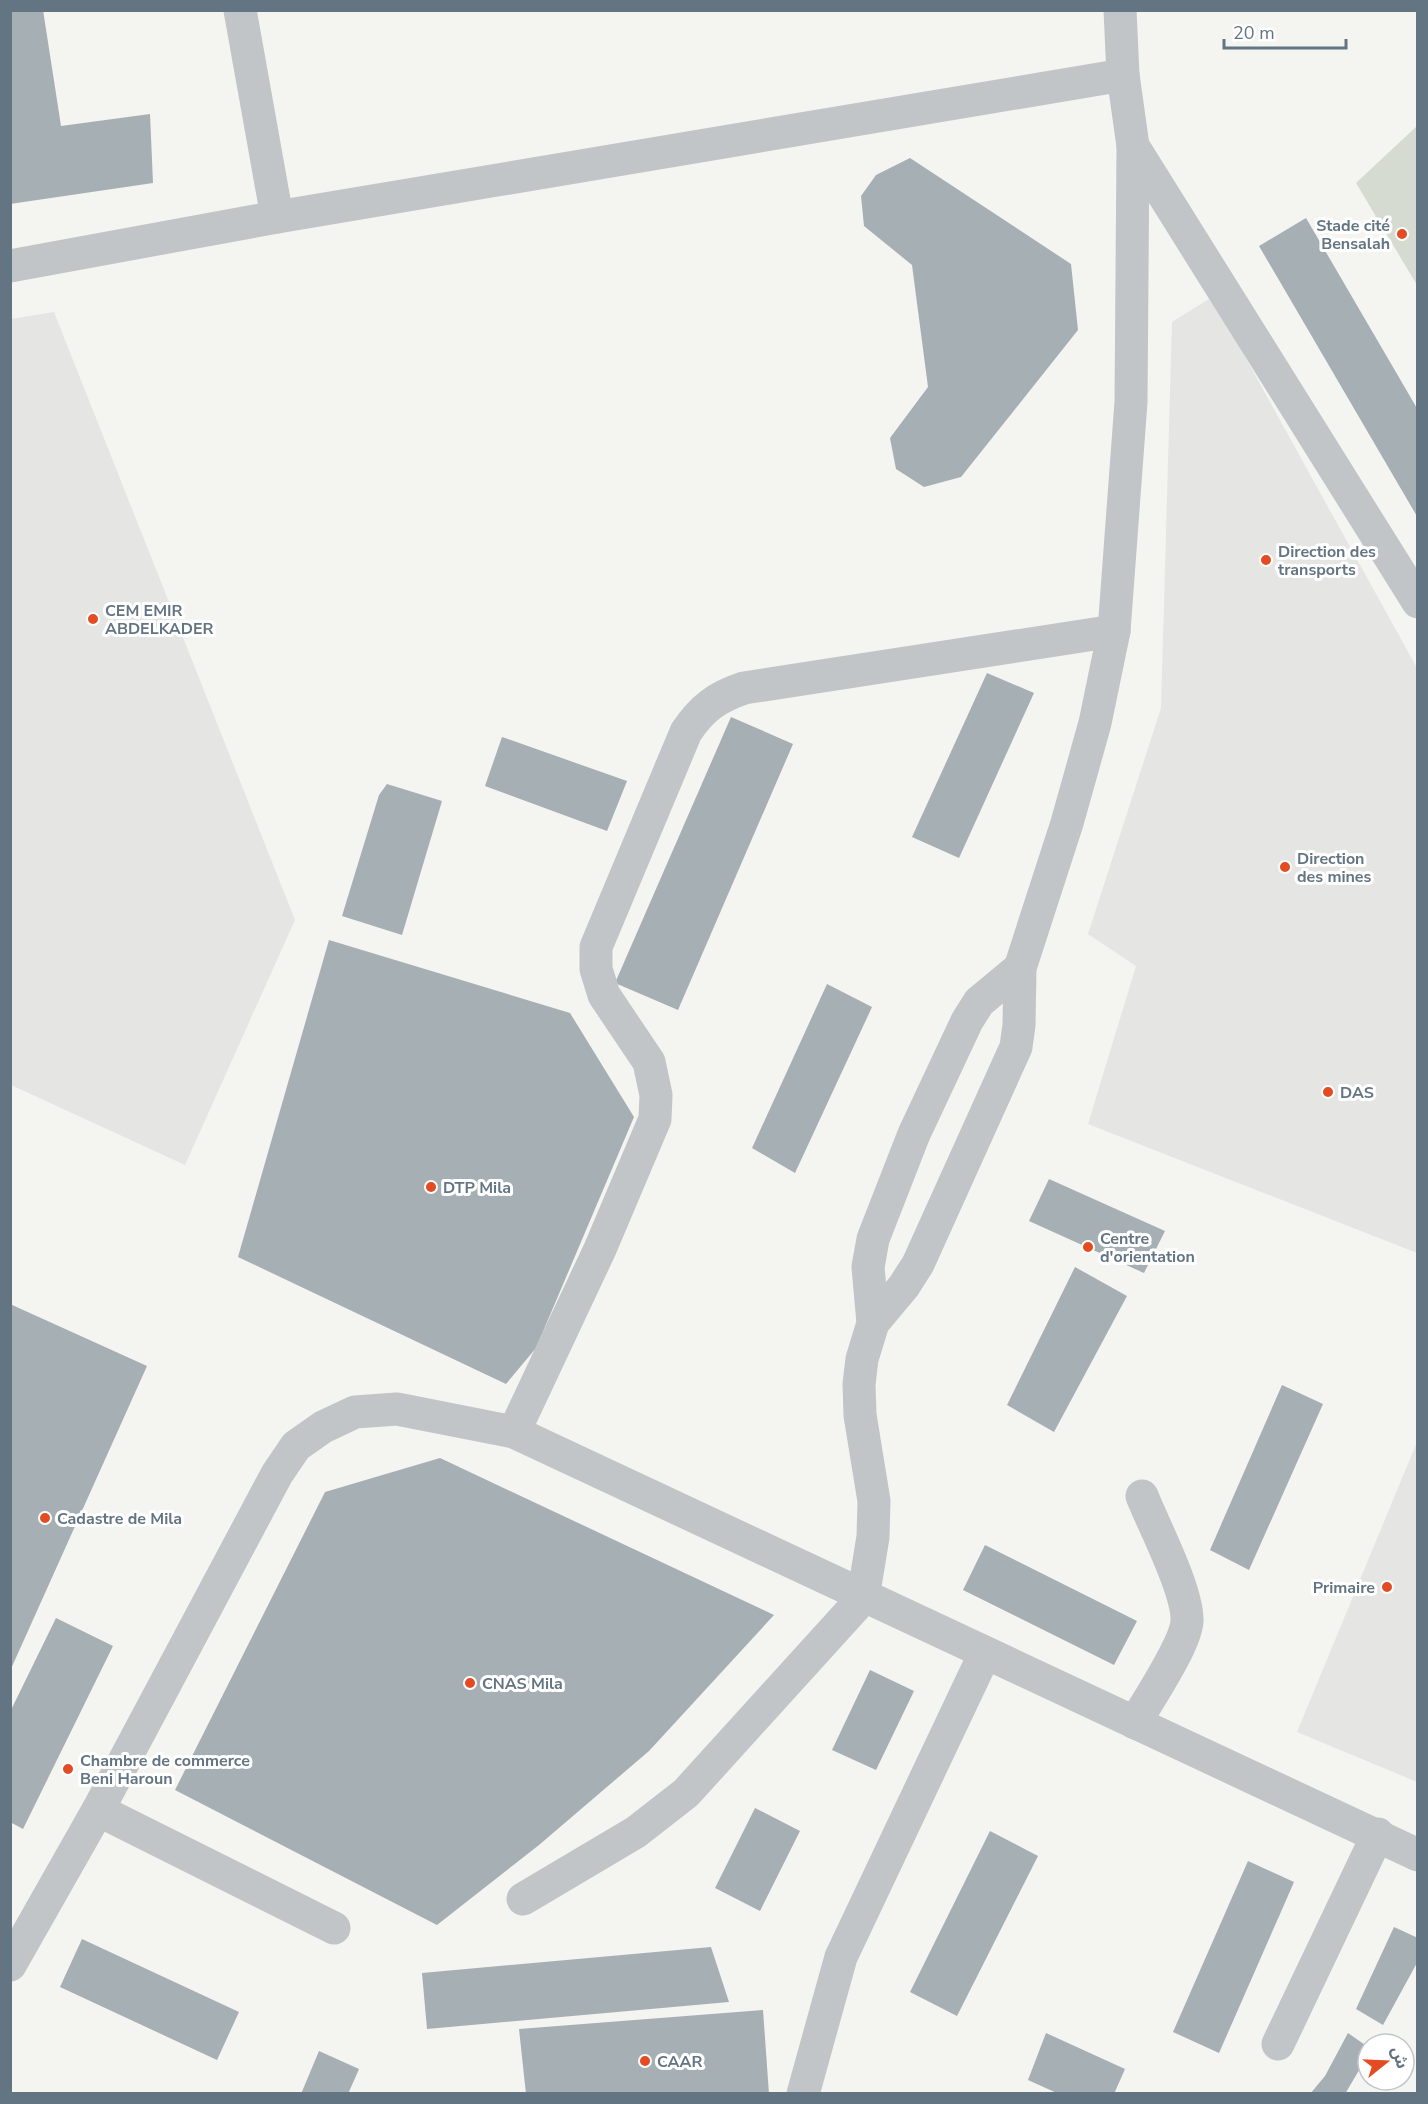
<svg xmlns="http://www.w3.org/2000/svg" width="1428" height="2104" font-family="'Nunito Sans','Noto Sans Arabic',sans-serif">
<rect width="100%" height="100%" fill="#f4f4f0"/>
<g fill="#e5e6e4">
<polygon points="1212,297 1417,668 1417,1253 1088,1124 1136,966 1088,934 1161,708 1172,322"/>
<polygon points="54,312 295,920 185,1165 11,1085 11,319"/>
<polygon points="1417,1442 1417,1782 1297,1732"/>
</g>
<polygon fill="#d5dbd1" points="1417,126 1417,285 1356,183"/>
<g fill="#a6afb4">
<polygon points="10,10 43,10 61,126 150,114 153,183 10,204"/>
<polygon points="910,158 1071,264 1078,330 961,477 924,487 896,469 890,438 928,387 912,265 864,226 861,196 876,175"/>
<polygon points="1306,218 1418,410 1418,518 1259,246"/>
<polygon points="987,673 1034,693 959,858 912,837"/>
<polygon points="731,717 793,744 678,1010 615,983"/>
<polygon points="502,737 627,781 607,831 485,786"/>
<polygon points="387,784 442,801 402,935 342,916 379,795"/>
<polygon points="329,940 570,1013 634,1117 536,1348 506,1384 238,1257"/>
<polygon points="827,984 872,1007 795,1173 752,1148"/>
<polygon points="1049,1179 1165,1231 1144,1273 1029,1221"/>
<polygon points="1075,1267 1127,1296 1054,1432 1007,1405"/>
<polygon points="10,1304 147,1366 10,1671"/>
<polygon points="1282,1385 1323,1404 1249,1570 1210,1550"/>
<polygon points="440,1458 774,1615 649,1751 539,1845 437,1925 175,1790 325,1492"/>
<polygon points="985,1545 1137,1621 1114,1665 963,1590"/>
<polygon points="56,1618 113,1646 23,1829 10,1822 10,1712"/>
<polygon points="870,1670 914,1691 876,1770 832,1750"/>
<polygon points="755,1808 800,1831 760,1911 715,1888"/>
<polygon points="990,1831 1038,1856 957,2016 910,1992"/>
<polygon points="1248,1861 1294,1882 1219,2053 1173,2032"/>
<polygon points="1394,1927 1418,1938 1418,1961 1383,2025 1356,2009"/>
<polygon points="82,1939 239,2012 217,2060 60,1987"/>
<polygon points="711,1947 729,2002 427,2029 422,1973"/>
<polygon points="763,2010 769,2094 526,2094 519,2029"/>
<polygon points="1046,2033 1125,2069 1114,2094 1059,2094 1028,2080"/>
<polygon points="1348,2033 1368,2047 1368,2055 1345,2094 1310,2094 1325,2076"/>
<polygon points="319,2051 359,2069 348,2094 301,2094"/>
</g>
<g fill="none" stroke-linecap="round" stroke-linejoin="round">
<g stroke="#c1c5c8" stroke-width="33">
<polyline points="240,10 277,217"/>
<polyline points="1133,146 1418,602"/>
<polyline points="10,266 277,217 1123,75"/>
<polyline points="873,1323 904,1286 918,1264 1016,1047 1019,1025 1020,968 1067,823 1095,723 1114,631 1131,402 1133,146 1123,75 1120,10"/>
<path d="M514,1432L600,1249L655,1119L656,1095L649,1062L604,995L596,969V947L686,732C702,708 717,697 744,688L1114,631"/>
<path d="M1135,1723C1148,1700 1186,1644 1187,1621C1188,1591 1154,1526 1142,1496"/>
<polyline points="98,1810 334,1928"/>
<polyline points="523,1899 636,1832 686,1793 863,1598 873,1537 874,1501 860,1415 859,1384 862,1359 873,1323 868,1267 873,1239 914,1134 967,1021 979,1002 1020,968"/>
<polyline points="10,1965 98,1810 277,1474 296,1446 323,1427 355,1412 397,1409 514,1432 1418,1855"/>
<polyline points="1278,2044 1378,1834"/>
<polyline points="803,2094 841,1957 985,1653"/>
</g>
</g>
<g fill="#e34c22" stroke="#fff" stroke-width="2">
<circle cx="1402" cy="234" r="6"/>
<circle cx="1266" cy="560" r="6"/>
<circle cx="93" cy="619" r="6"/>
<circle cx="1285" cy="867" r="6"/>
<circle cx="1328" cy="1092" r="6"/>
<circle cx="431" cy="1187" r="6"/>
<circle cx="1088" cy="1247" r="6"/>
<circle cx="45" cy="1518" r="6"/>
<circle cx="1387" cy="1587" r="6"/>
<circle cx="470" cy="1683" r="6"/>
<circle cx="68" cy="1769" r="6"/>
<circle cx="645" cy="2061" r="6"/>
</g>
<g text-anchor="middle" stroke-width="6" stroke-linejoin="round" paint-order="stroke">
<g font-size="16" font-weight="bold" fill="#637482" stroke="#fff" text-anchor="start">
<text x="1390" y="231" text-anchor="end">Stade cité<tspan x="1390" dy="18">Bensalah</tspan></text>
<text x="1278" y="557">Direction des<tspan x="1278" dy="18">transports</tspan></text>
<text x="105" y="616">CEM EMIR<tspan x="105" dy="18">ABDELKADER</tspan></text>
<text x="1297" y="864">Direction<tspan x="1297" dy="18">des mines</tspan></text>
<text x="1340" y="1098">DAS</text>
<text x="443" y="1193">DTP Mila</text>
<text x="1100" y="1244">Centre<tspan x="1100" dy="18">d'orientation</tspan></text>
<text x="57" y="1524">Cadastre de Mila</text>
<text x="1375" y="1593" text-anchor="end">Primaire</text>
<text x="482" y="1689">CNAS Mila</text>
<text x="80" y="1766">Chambre de commerce<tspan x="80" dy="18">Beni Haroun</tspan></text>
<text x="657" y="2067">CAAR</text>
</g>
</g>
<rect width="1428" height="2104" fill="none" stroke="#637482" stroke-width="24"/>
<g transform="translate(1386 2062) rotate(72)"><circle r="28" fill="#ffffff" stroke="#c1c7cd" stroke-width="1.5"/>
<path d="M0-4.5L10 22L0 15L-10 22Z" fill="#e34c22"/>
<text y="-9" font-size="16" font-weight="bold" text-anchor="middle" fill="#637482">ش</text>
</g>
<path d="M1224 39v9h122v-9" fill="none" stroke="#637482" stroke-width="3"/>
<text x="1233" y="39" font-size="18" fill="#637482" stroke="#ffffff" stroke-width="4.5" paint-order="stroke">20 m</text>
</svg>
